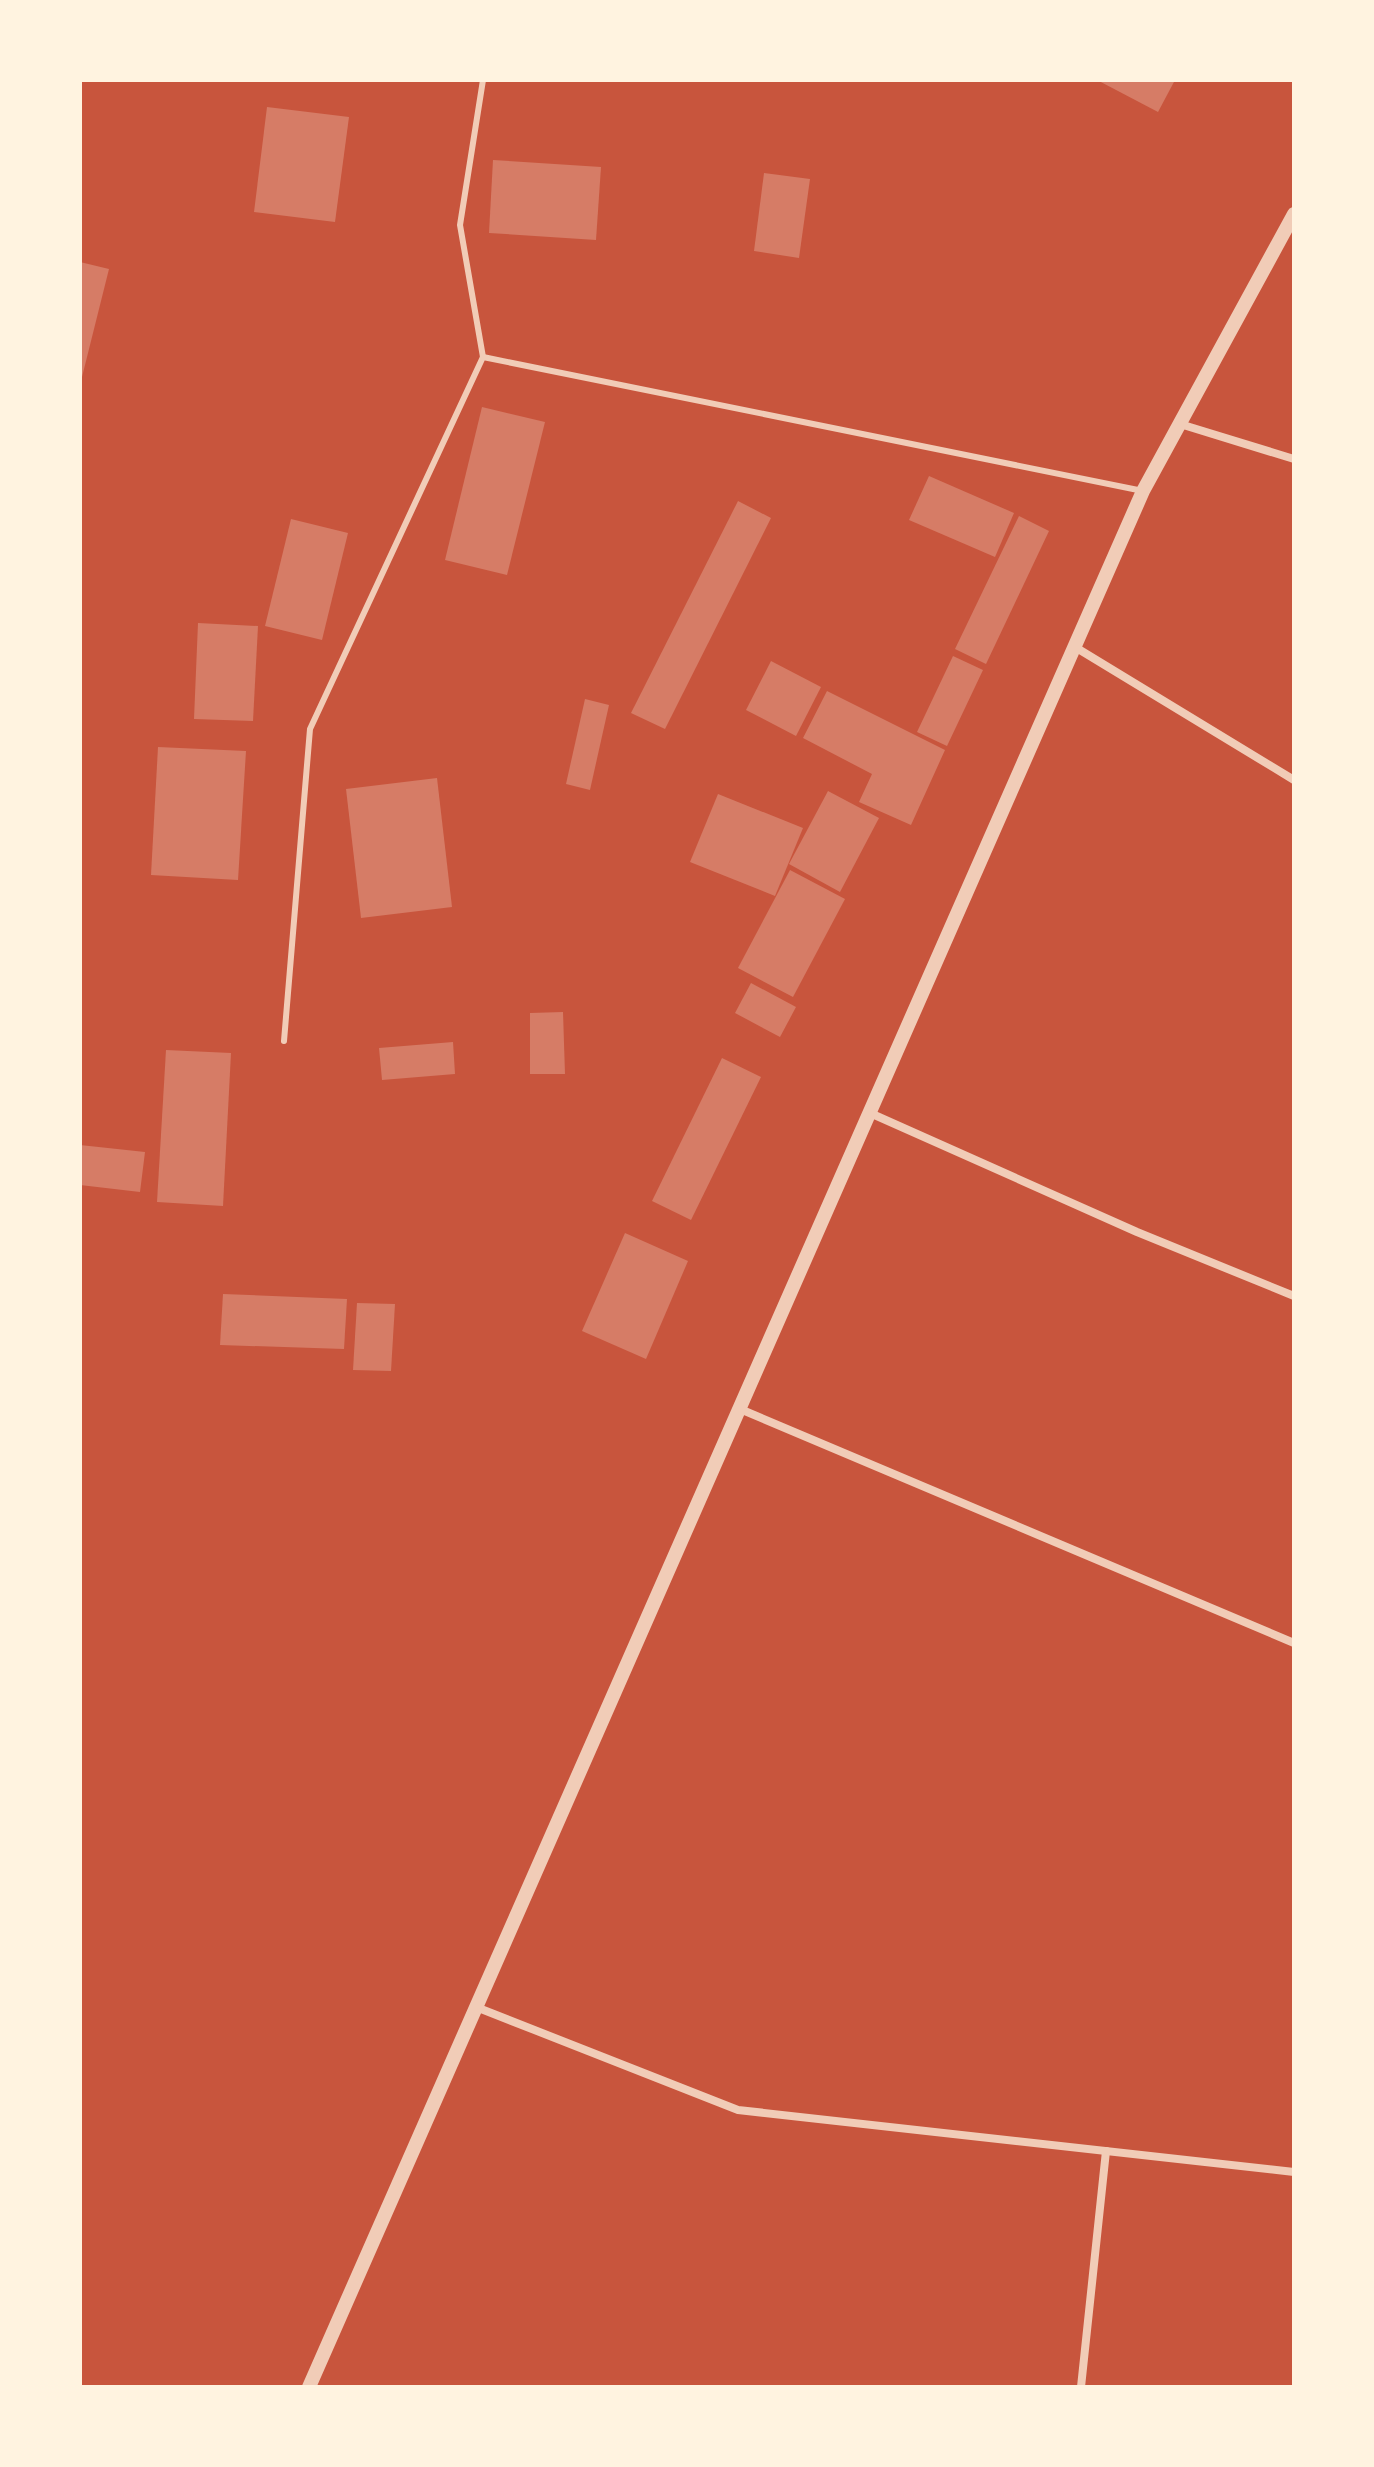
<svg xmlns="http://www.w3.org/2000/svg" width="1374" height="2467" font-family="Montserrat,sans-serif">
<rect width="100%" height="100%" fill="#c8553d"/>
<g fill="#d67c66">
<polygon points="1097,80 1175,80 1158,112"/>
<polygon points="267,107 349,117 335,222 254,212"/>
<polygon points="493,160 601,167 596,240 489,233"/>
<polygon points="764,173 810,179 799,258 754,251"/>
<polygon points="80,262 109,269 81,381 80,381"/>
<polygon points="482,407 545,422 507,575 445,560"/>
<polygon points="929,476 1014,513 995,557 909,520"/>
<polygon points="738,501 771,518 665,729 631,713"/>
<polygon points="1019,516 1049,531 986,664 955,649"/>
<polygon points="291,519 348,533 322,640 265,626"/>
<polygon points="198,623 258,626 253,721 194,719"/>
<polygon points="953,656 983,670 947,746 917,732"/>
<polygon points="771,661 821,687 796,736 746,710"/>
<polygon points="827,691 945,750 911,825 859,802 872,774 803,738"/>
<polygon points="585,699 609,705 590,790 566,784"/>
<polygon points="158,747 246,751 238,880 151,875"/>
<polygon points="437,778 452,907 361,918 346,789"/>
<polygon points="828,791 879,818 840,892 789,864"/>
<polygon points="718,794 803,828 775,896 690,862"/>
<polygon points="790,870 845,899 793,997 738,968"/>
<polygon points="751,983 796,1007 780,1037 735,1013"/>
<polygon points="563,1012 565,1074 530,1074 530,1013"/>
<polygon points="453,1042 455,1074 382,1080 379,1048"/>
<polygon points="166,1050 231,1053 223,1206 157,1202"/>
<polygon points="722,1058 761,1077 691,1220 652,1201"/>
<polygon points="80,1145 145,1152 140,1192 80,1185"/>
<polygon points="625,1233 688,1261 646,1359 582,1331"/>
<polygon points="223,1294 347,1299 344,1349 220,1345"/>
<polygon points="357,1303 395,1304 391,1371 353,1370"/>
</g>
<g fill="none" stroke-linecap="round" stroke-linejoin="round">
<g stroke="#f1ccb7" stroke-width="6">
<polyline points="483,80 460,225 483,357"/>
<polyline points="284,1041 310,729 483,357 1143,491"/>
</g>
<g stroke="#f1ccb7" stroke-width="8">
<polyline points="1180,424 1294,459"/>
<polyline points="1075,647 1294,780"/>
<polyline points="870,1113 1137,1232 1294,1296"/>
<polyline points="740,1409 1294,1643"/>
<polyline points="476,2007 738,2110 1294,2172"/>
<polyline points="1081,2387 1106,2151"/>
</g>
<polyline stroke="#f1ccb7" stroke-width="14" points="309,2387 1143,491 1294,214"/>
</g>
<rect width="1374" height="2467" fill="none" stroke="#fff3e0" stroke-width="164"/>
</svg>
